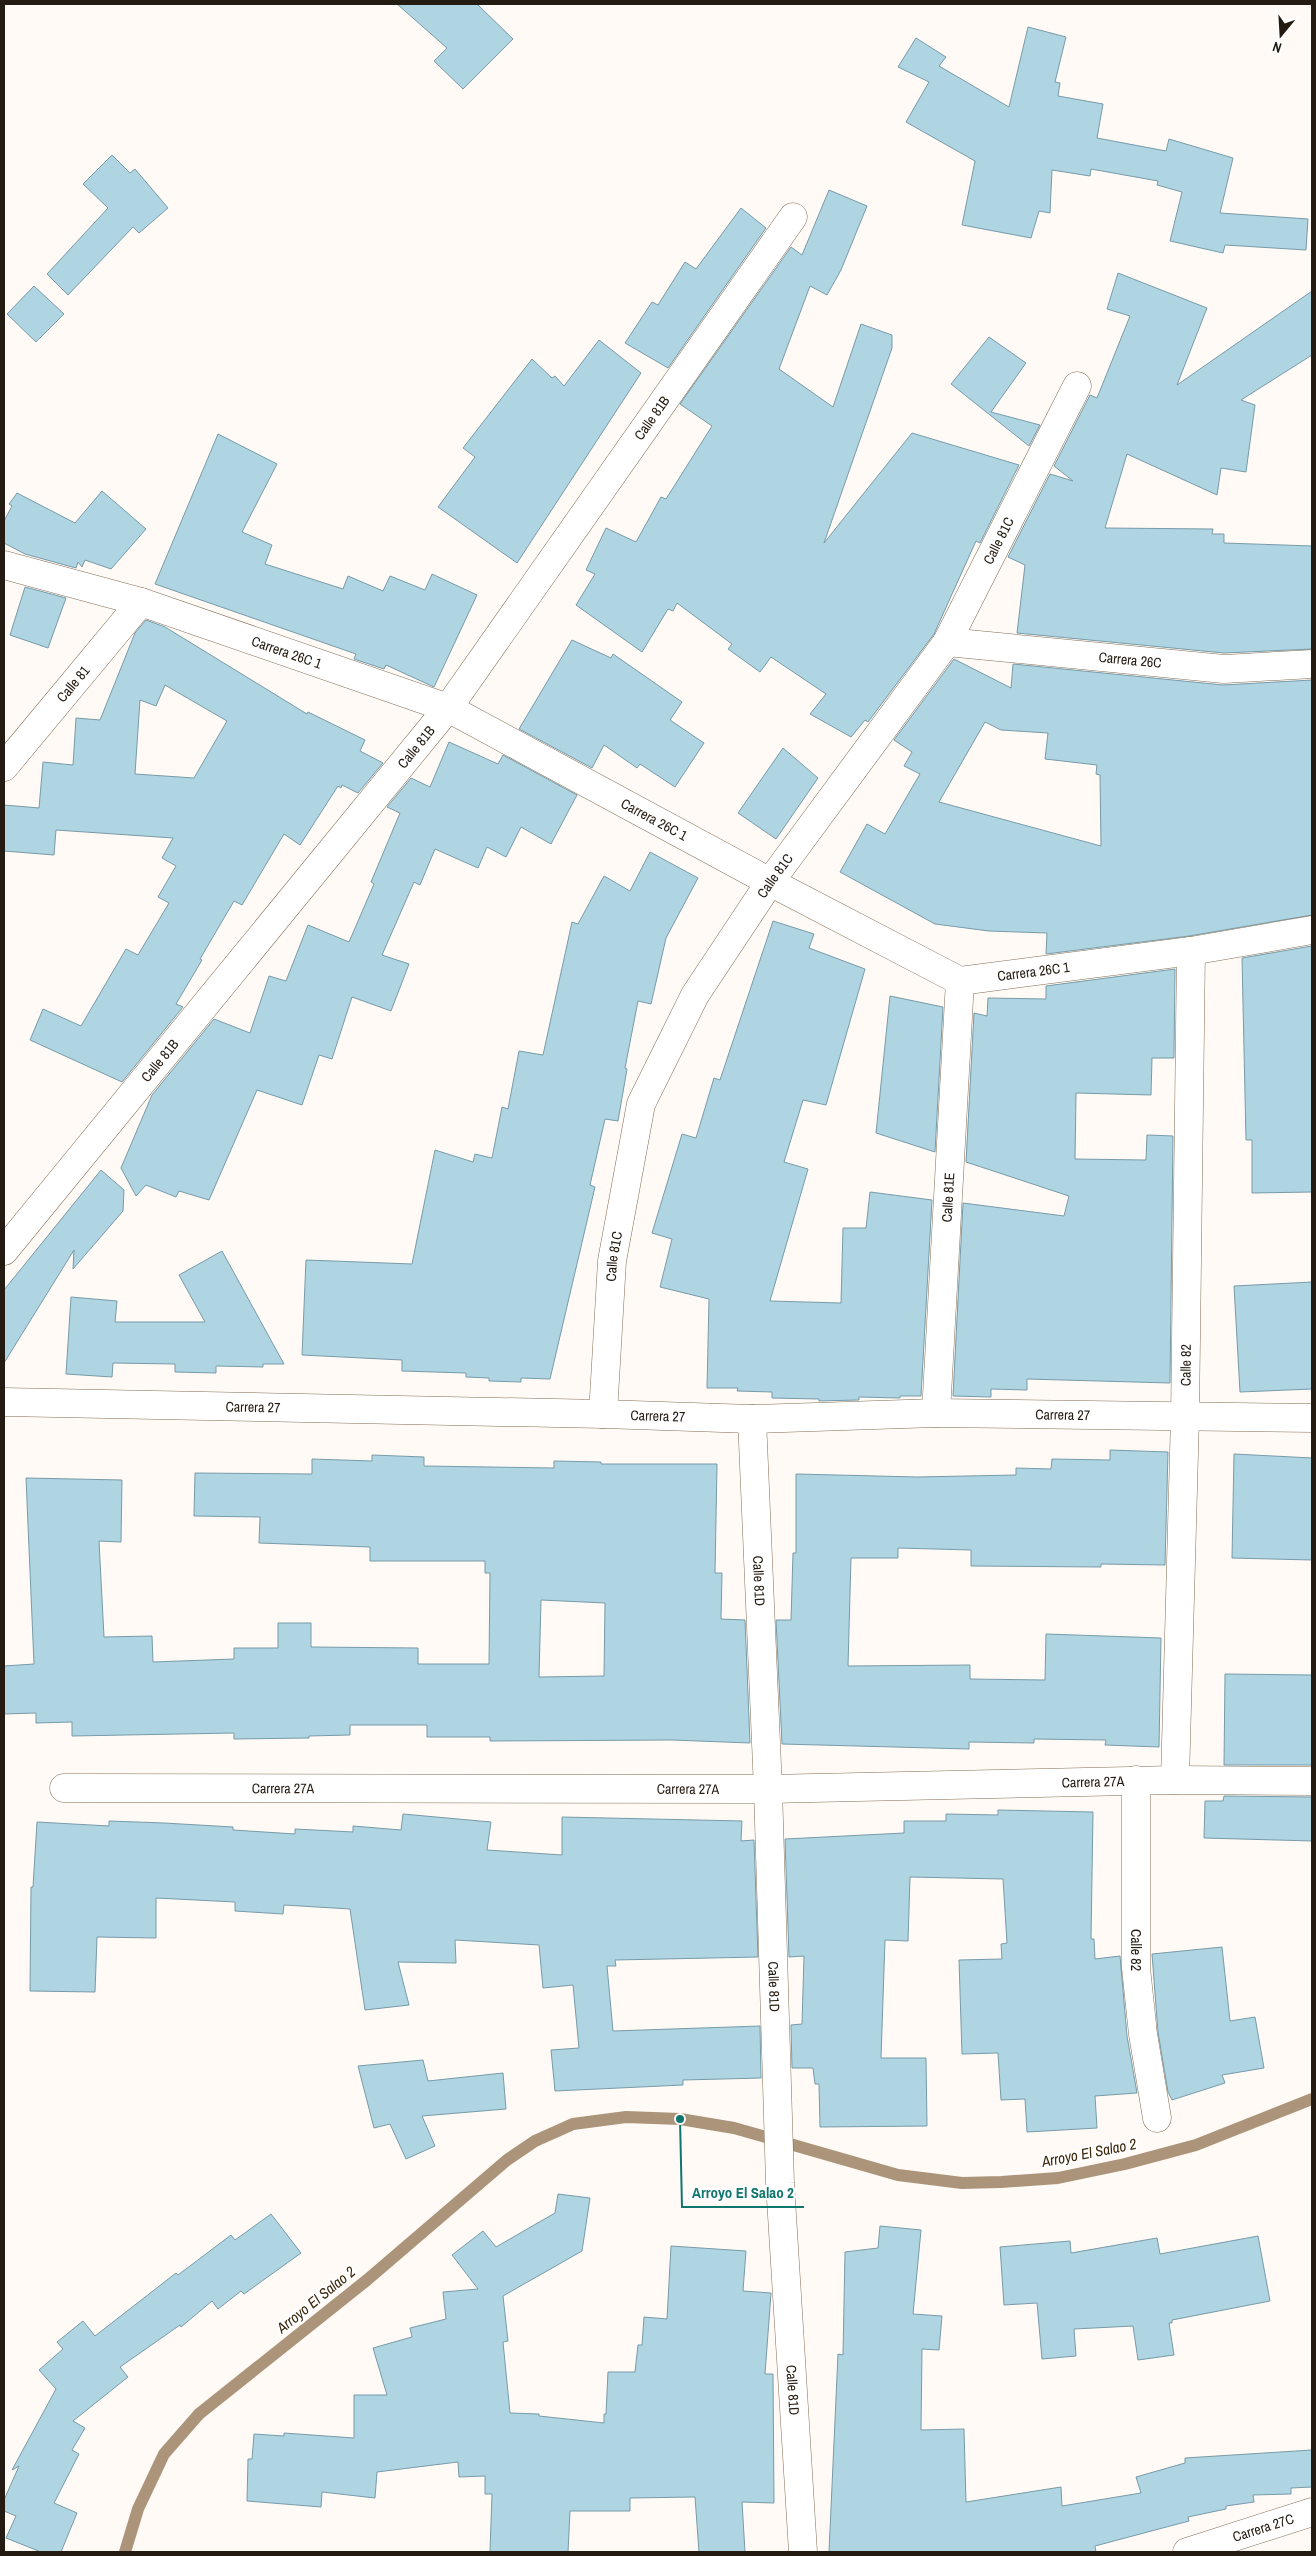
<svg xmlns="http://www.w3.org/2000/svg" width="1316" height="2556" font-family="'Archivo Narrow',sans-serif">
<rect width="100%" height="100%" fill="#fffaf5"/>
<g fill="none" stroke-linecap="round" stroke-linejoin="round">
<polyline stroke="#ac947a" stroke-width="12" points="125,2552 138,2509 164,2454 199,2414 367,2280 507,2160 535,2141 573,2124 626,2117 680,2119 734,2128 898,2175 962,2183 1001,2182 1058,2178 1125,2164 1196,2145 1312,2099"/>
</g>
<g fill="#afd4e2" stroke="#779ba8" fill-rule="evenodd">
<polygon points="397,4 477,4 513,39 463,89 434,61 447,48"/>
<polygon points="1028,27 1066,37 1055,82 1060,83 1058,96 1103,104 1097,138 1166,151 1169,139 1233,158 1220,213 1308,219 1306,250 1225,245 1223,253 1170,241 1182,192 1157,185 1158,181 1091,169 1090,176 1052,170 1050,213 1039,211 1031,238 962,225 975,161 906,122 929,82 898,67 916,38 946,57 939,66 1009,107"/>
<polygon points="112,155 130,173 135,169 168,208 139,233 133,227 68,295 47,274 108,208 83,184"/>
<polygon points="829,190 867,206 841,270 827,295 810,286 779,369 833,407 861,324 892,335 892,348 824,543 912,433 1019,465 980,543 976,541 934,634 868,722 865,720 851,737 810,714 826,694 771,657 760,672 728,649 732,644 677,603 673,611 668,609 642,652 576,605 595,574 586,570 606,528 636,542 661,497 666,499 712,426 680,404 791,247 802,255"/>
<polygon points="741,208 766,228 668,368 625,343 652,302 658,305 685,262 696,269"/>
<polygon points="1118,273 1207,308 1177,385 1312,291 1312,355 1241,400 1255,405 1246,472 1221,468 1217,495 1127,454 1105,528 1213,529 1212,534 1224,534 1224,543 1312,546 1312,649 1224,653 1017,633 1025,565 1008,557 1050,474 1073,481 1054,466 1090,395 1097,398 1130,316 1107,309"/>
<polygon points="34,286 64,314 36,342 7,314"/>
<polygon points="989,337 1026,363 991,412 1040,425 1029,446 951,384"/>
<polygon points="599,340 641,373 517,563 438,507 475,457 463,448 532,359 552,378 555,376 564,386"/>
<polygon points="218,434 277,464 242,532 272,545 265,564 343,589 348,576 383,591 390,576 425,590 432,574 477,595 434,687 386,665 384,669 354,659 356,654 155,584"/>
<polygon points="102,491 146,529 111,569 85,560 82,567 78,562 76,568 25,554 4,543 4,521 12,506 9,504 17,493 75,523"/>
<polygon points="25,587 66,598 48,648 10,635"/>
<path d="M146,620L165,627L307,714L308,712L365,740L360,751L383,763L358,793L342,785L341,788L338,786L300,845L284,834L242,905L234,901L200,959L202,960L176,1004L183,1007L122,1082L30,1040L43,1009L81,1026L126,949L138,955L169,903L158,897L176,866L162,858L173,838L56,830L54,855L4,851V805L39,808L43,762L73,765L76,718L100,720L135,633ZM165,685L227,721L194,778L135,774L140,700L156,706Z"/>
<polygon points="572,640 611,658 613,654 682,702 670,720 704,743 675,787 640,764 637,768 604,745 592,768 519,729"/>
<path d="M954,659L1011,688L1013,664L1223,685L1312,680V915L1189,936L1046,954L1047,933L989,931L935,924L840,872L867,824L885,834L920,774L904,766L912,752L894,740ZM985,722L1001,730L1048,733L1045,759L1097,765L1096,774L1100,775L1101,846L939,802Z"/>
<polygon points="449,742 498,764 503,755 577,795 551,844 521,827 506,857 487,847 478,868 435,849 420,885 414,882 382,955 409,964 391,1011 352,997 332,1059 319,1055 302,1105 257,1090 209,1200 179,1191 176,1197 146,1185 136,1196 121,1168 152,1095 214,1019 250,1033 269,976 286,981 308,925 349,942 374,884 371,882 400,813 387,807 411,778 430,787"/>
<polygon points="783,748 818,778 776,839 738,813"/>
<polygon points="650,852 698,878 666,938 651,1004 638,1001 625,1068 627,1069 618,1121 605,1119 590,1185 595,1187 550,1379 521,1378 521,1382 489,1381 489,1378 466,1377 466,1373 402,1371 402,1360 302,1355 306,1260 412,1264 435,1150 473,1162 475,1154 492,1158 502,1107 508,1109 519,1051 543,1055 572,922 578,924 604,876 630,891"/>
<polygon points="773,921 814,934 809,948 865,969 826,1105 803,1100 784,1162 808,1169 770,1301 841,1303 843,1228 866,1228 870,1192 932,1200 921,1396 900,1396 900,1398 859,1397 859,1400 819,1401 819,1399 772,1398 772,1392 737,1391 738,1388 707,1388 709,1299 660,1287 672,1239 652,1233 682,1134 696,1138 714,1078 720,1080"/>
<polygon points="1312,946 1312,1192 1252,1193 1252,1140 1246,1140 1242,958"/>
<polygon points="1175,969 1174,1058 1152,1058 1151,1095 1076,1093 1075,1159 1146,1160 1147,1135 1173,1136 1170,1383 1027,1379 1027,1390 991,1389 991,1397 953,1396 963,1203 1064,1216 1069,1196 966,1162 974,1013 987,1016 988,998 1046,999 1046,986"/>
<polygon points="890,996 943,1007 935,1152 876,1133"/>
<polygon points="101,1170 124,1190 123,1211 73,1269 74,1250 4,1363 4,1290"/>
<polygon points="222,1251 284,1364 263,1364 263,1367 216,1366 216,1373 175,1372 175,1364 113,1363 112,1377 66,1374 71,1297 117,1301 115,1322 205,1322 179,1275"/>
<polygon points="1312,1282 1312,1389 1240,1392 1234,1286"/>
<polygon points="1110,1450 1168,1452 1165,1565 1101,1564 1101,1567 971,1566 971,1550 898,1548 898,1558 851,1558 848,1666 970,1665 970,1679 1045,1680 1046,1634 1161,1638 1159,1747 1105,1745 1106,1740 1034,1739 1034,1743 969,1742 969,1749 782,1744 776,1620 791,1620 793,1553 796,1553 796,1474 917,1477 1016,1475 1016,1468 1051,1469 1052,1459 1110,1460"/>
<polygon points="1234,1454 1312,1458 1312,1560 1232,1558"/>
<path d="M372,1455L424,1457V1466L554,1468V1461L601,1462V1464H717L715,1573H722L721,1619L745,1620L750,1743L672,1740L490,1741V1737H427V1725H350V1735L309,1736V1738L234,1739V1733L72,1736V1722L36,1723V1713L4,1714V1666L34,1664L26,1478L122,1480L121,1542L99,1541L104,1637L152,1636L153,1662L234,1659V1648H278V1623H311V1647L418,1648V1664H489L490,1573H485V1561H370V1547L259,1543L260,1517L194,1516L195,1473L312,1474V1459L372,1461ZM541,1600L605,1603L604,1676L539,1677Z"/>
<polygon points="1225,1674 1312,1675 1312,1765 1224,1765"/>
<polygon points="1224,1796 1312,1797 1312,1841 1204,1838 1205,1801 1223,1801"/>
<polygon points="998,1810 1093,1812 1091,1939 1094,1939 1095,1959 1120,1956 1127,2036 1137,2093 1095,2096 1097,2128 1027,2132 1025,2099 1001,2100 998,2053 962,2054 959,1960 1002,1959 1001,1944 1007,1943 1003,1879 910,1877 908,1941 885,1940 881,2058 926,2058 927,2126 820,2127 819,2084 815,2084 813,2068 792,2068 791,2025 802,2024 804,1956 789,1957 785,1839 904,1833 904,1821 946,1821 946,1814 998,1815"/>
<polygon points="403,1814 491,1822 487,1850 562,1855 562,1817 742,1821 741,1841 754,1840 758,1957 615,1960 616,1966 607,1966 613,2031 760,2026 761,2078 683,2080 683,2085 555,2091 551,2050 579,2048 573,1985 543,1988 539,1945 455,1940 456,1963 398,1962 409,2005 365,2010 350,1909 284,1905 283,1914 235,1911 235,1902 156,1898 156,1938 97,1937 95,1992 30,1991 31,1887 33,1887 37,1822 109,1826 109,1821 164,1823 233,1827 233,1830 295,1834 295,1829 353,1832 353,1826 401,1830"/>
<polygon points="1222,1947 1230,2021 1255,2017 1264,2068 1222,2075 1225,2083 1172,2100 1168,2092 1158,2032 1152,1954"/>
<polygon points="423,2060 428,2081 503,2073 506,2109 422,2116 435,2146 406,2159 390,2124 374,2128 358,2066"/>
<polygon points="558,2194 590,2198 582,2251 503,2296 508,2341 503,2342 510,2413 539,2414 539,2416 604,2423 604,2414 606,2414 608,2372 635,2372 638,2345 642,2345 644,2317 667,2319 671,2246 746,2251 743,2291 771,2293 765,2374 773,2374 774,2503 742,2502 745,2552 699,2552 695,2497 630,2498 630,2511 570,2511 568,2552 490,2552 492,2494 485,2494 485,2476 459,2477 458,2462 377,2472 375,2498 322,2492 321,2507 247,2501 248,2459 252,2459 254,2434 284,2436 284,2433 354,2438 354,2395 387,2395 373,2348 412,2337 410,2328 446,2319 443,2292 478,2289 452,2255 483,2231 496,2247 555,2213"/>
<polygon points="271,2214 301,2253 244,2294 241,2291 218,2309 212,2301 181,2327 180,2325 120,2367 128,2377 73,2421 85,2428 72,2450 79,2454 54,2503 77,2513 61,2552 41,2552 6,2538 16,2516 4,2511 4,2500 19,2466 12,2470 56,2389 39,2370 63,2349 57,2342 83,2321 95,2336 176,2273 178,2275 231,2235 235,2240"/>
<polygon points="880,2226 921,2230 913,2314 942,2316 939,2350 922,2349 921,2430 964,2429 966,2502 1061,2487 1062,2506 1141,2493 1136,2477 1185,2463 1185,2458 1312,2450 1312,2487 1291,2488 1291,2494 1253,2495 1254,2502 1226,2506 1226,2509 1188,2517 1189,2521 1095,2546 1096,2552 829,2552 838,2354 843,2355 845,2252 878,2248"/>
<polygon points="1258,2236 1270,2301 1172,2320 1172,2323 1169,2323 1174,2355 1138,2360 1133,2326 1074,2329 1076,2356 1042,2359 1037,2303 1004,2305 1000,2247 1070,2241 1071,2253 1157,2238 1160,2254"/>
</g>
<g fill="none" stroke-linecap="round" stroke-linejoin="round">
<g stroke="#846f58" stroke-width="29">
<g id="minor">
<path id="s1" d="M4,565L141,602L448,708L770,882L960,981L1191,951L1312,930"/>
<path id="s2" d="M947,642L1224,669L1312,664"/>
<path id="s3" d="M4,767L141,602"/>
<path id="s4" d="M4,1251L448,708L793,217"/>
<path id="s5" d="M4,1402L603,1414L752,1419L936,1413L1312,1418"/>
<path id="s6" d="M936,1413L960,981"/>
<path id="s7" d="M603,1414L612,1261L641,1104L695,995L770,882L947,642L1077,386"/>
<path id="s8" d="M752,1419L768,1789L780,2183L803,2552"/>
<path id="s9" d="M1136,1780V1968L1143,2034L1157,2118"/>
<path id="s10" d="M1175,1780L1185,1417L1191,951"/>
<path id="s11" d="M64,1788L768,1789L1175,1780L1312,1781"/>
<path id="s12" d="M1187,2552L1312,2512"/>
</g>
</g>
<use href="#minor" stroke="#fff" stroke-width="28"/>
</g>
<g text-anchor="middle" stroke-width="4.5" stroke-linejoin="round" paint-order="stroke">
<g font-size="14" fill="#241b12" stroke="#fff">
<text dy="5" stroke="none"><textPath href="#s4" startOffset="1056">Calle 81B</textPath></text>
<text dy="5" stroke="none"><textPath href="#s7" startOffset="982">Calle 81C</textPath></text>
<text dy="5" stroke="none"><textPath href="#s1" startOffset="296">Carrera 26C 1</textPath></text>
<text dy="5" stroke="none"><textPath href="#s2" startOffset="184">Carrera 26C</textPath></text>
<text dy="5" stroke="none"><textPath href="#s3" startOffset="108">Calle 81</textPath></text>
<text dy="5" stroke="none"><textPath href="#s4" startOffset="651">Calle 81B</textPath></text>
<text dy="5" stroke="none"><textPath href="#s1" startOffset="701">Carrera 26C 1</textPath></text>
<text dy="5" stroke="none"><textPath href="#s7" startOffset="578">Calle 81C</textPath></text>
<text dy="5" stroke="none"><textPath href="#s1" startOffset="1121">Carrera 26C 1</textPath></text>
<text dy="5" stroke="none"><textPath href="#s4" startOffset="246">Calle 81B</textPath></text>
<text dy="5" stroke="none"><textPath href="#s6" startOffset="216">Calle 81E</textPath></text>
<text dy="5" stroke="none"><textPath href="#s7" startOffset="158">Calle 81C</textPath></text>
<text dy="5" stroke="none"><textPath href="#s10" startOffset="415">Calle 82</textPath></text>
<text dy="5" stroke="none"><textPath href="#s5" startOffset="249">Carrera 27</textPath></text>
<text dy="5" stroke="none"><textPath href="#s5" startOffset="1059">Carrera 27</textPath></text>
<text dy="5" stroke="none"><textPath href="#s5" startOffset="654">Carrera 27</textPath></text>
<text dy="5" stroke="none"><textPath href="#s8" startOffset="162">Calle 81D</textPath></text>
<text dy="5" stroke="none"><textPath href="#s11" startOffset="1029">Carrera 27A</textPath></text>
<text dy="5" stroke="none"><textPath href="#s11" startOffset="219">Carrera 27A</textPath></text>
<text dy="5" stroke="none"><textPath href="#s11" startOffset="624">Carrera 27A</textPath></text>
<text dy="5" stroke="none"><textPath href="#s9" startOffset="170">Calle 82</textPath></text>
<text dy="5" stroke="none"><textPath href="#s8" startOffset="568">Calle 81D</textPath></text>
<text dy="5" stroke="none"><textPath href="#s8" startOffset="972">Calle 81D</textPath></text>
<text dy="5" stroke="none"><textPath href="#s12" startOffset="80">Carrera 27C</textPath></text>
</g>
<g font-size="15" font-style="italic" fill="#3c270b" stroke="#fff">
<text transform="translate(1089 2153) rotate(-11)" y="5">Arroyo El Salao 2</text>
<text transform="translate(316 2300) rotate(-39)" y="5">Arroyo El Salao 2</text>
</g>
</g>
<path fill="none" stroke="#0f766e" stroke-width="2" d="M680 2119L682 2207H804"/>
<circle fill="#0f766e" stroke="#fff" stroke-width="2" cx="680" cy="2119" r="5"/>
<g font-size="15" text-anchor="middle" font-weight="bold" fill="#0f766e" stroke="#fff" stroke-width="4.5" stroke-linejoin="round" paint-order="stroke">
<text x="743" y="2198">Arroyo El Salao 2</text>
</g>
<rect width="1316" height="2556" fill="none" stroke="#241b12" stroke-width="10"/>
<g transform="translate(1281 35) rotate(198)" stroke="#ffffff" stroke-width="4" paint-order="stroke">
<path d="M0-4L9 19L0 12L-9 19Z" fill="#241b12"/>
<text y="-8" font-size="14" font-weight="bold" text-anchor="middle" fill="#241b12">N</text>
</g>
</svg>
